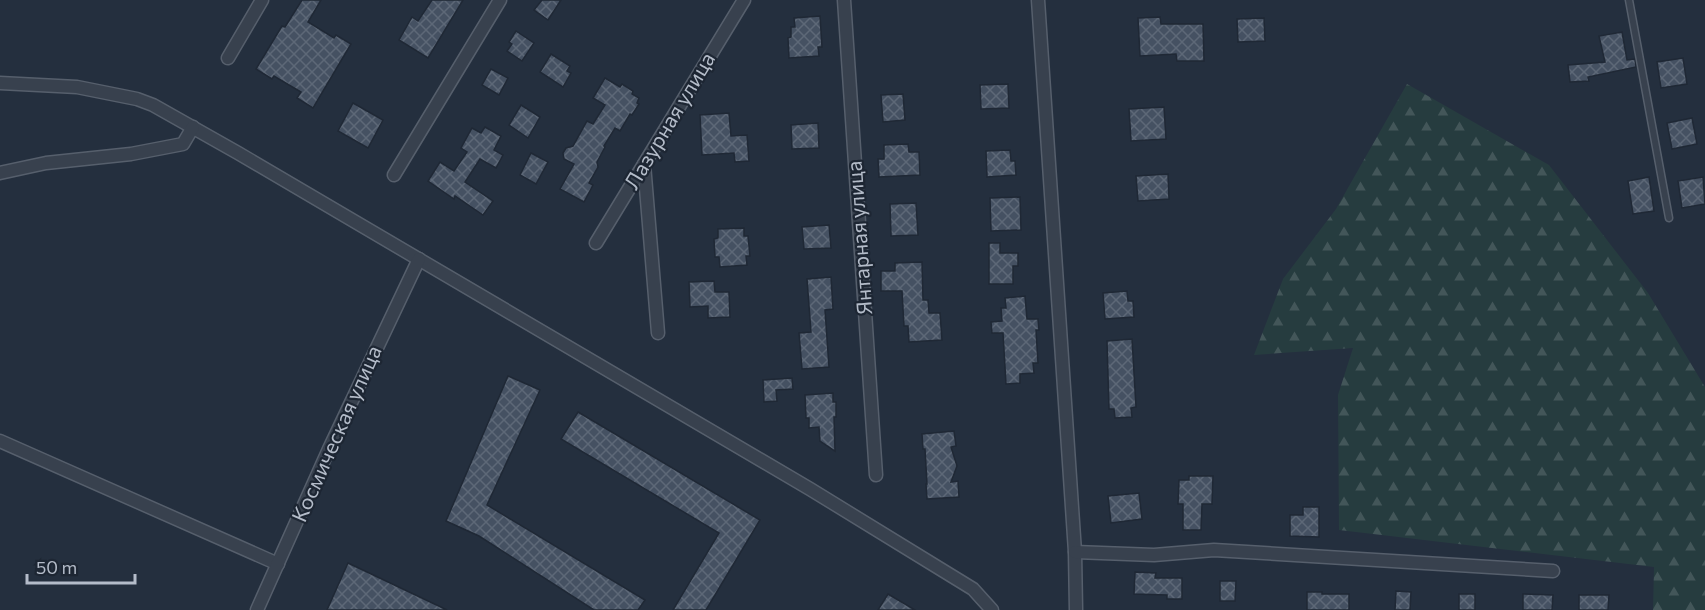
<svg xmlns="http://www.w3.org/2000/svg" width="1705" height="610" font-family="Commissioner,sans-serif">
<defs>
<pattern id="forest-firs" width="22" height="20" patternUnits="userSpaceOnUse" patternTransform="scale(1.5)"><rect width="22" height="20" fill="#263c3f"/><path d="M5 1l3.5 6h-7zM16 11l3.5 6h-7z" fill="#435659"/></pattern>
<pattern id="building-cross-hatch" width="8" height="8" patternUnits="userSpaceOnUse" patternTransform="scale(1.5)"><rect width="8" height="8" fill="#455162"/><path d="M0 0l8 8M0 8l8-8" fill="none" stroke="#5d6877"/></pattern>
</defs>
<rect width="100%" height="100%" fill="#242f3e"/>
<polygon fill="url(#forest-firs)" points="1407,84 1549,165 1648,293 1705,387 1705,610 1653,610 1654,567 1339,530 1338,395 1353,348 1254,355 1283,279 1336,209"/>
<g fill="url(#building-cross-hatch)" stroke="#1f2835" stroke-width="1.5">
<polygon points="302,0 321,0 308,22 334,38 336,35 351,44 313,108 297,98 301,92 274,76 272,79 256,69 282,26 285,27"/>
<polygon points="432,0 463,0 428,58 399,40 412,17 418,21"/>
<polygon points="542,0 561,0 548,20 534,10"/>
<polygon points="820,16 822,47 818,47 819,56 789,58 788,38 791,37 791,27 795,27 794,18"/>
<polygon points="1160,17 1161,24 1203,24 1204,61 1177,61 1176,54 1140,56 1138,18"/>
<polygon points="1264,18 1265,41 1238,42 1237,19"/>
<polygon points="516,31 534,43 522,61 507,51 512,44 509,42"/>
<polygon points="1622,32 1627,60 1635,59 1636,67 1588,77 1589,81 1570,82 1568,65 1605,62 1599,36"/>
<polygon points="551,54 570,66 567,71 571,73 563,87 540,72"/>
<polygon points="1683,58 1687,84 1661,88 1657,62"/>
<polygon points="491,69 508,78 499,95 482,85"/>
<polygon points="605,78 620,87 622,84 633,91 632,94 639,98 637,103 639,104 632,115 630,114 620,131 615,128 604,146 605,147 597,162 598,167 589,183 593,185 584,202 560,189 574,164 564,159 563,153 566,148 573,146 587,121 593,124 605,105 593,98"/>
<polygon points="1008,84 1009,108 981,109 980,85"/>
<polygon points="903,94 905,120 883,122 881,95"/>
<polygon points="353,103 383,120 368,148 338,131"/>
<polygon points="521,105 540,117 528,138 509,125"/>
<polygon points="1164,107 1166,139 1131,141 1129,109"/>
<polygon points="729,113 731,136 747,135 749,161 735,162 734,153 702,155 700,115"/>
<polygon points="1692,118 1697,144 1672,149 1667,123"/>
<polygon points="818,123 819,148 792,149 791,125"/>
<polygon points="485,127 501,136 494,150 503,155 496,168 480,159 465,182 493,201 483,215 455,196 454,199 428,181 440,162 454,171 467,152 461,148 472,128 481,133"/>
<polygon points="908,144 909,152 919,152 920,175 879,177 878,159 884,159 884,145"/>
<polygon points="1010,150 1011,161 1015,161 1016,175 987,177 986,151"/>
<polygon points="531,153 548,162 536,184 520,175"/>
<polygon points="1168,174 1169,199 1138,201 1136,176"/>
<polygon points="1649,177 1654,211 1633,214 1628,181"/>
<polygon points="1703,177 1705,204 1682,208 1678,181"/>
<polygon points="1020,197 1021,230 991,231 990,198"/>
<polygon points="916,203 918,235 891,236 890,204"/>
<polygon points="829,225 831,248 804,249 802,227"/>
<polygon points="744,228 744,236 748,236 750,256 746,256 747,265 720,267 719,257 715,257 714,239 718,238 718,229"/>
<polygon points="989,243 1000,243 1000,253 1018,253 1018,266 1013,266 1013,284 989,284"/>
<polygon points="922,262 923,300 928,300 929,313 940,313 942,340 909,342 908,326 904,326 902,291 881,291 881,271 895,271 895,263"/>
<polygon points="831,277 833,309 825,310 829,367 802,369 799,333 811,332 807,279"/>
<polygon points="714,281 715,292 729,292 730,317 708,318 708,306 690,307 689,282"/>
<polygon points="1127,291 1128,301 1133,301 1134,317 1105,319 1103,293"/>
<polygon points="1025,296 1027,319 1038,319 1039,330 1036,330 1038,363 1033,363 1034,373 1020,374 1020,383 1006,384 1003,333 992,333 991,322 1002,321 1001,308 1006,308 1005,298"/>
<polygon points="1132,339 1136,407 1131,408 1132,417 1115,418 1114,409 1109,409 1107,341"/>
<polygon points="508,376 540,390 487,505 645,600 638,610 594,610 479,536 446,521"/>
<polygon points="792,378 793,389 776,390 777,401 764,402 763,380"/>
<polygon points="833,393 833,402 836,402 836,417 834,417 835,451 820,441 819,427 809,428 809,418 806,418 805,395"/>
<polygon points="578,412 760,520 706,610 673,610 719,533 561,439"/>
<polygon points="954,431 956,446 951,447 957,466 951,482 958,481 959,497 927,499 926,484 927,484 925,449 923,449 922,434"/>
<polygon points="1189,476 1213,476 1212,504 1202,504 1201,530 1183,530 1183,504 1178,504 1179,480 1189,480"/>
<polygon points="1139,493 1142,519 1111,523 1108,496"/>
<polygon points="1303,507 1319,507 1319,537 1290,536 1290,515 1303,515"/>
<polygon points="348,563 447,610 327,610"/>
<polygon points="1135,572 1156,573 1155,578 1182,578 1182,599 1167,599 1167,595 1134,594"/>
<polygon points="1220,581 1236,581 1235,601 1220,601"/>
<polygon points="1396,591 1411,592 1410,610 1395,610"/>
<polygon points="1307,592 1322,592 1322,594 1349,594 1349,610 1307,610"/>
<polygon points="888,594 915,610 878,610"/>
<rect x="1459" y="594" width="16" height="16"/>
<polygon points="1523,594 1553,595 1552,610 1523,610"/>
<polygon points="1579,595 1609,595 1608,610 1579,610"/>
</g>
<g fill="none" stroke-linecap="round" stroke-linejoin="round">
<g stroke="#565f6c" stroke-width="9">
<polyline id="lane" points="1629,0 1669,218"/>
</g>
<g stroke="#565f6c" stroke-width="15">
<g id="street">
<polyline points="844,0 876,475"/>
<polyline points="1038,0 1075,552 1076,610"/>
<polyline points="228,58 262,0"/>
<polyline points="0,83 77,87 137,99 153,105 238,153 810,489 973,589 992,610"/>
<polyline points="644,164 658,333"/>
<polyline points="0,173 46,163 131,154 183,144 193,127"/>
<polyline points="394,175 500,0"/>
<polyline points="596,243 744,0"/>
<polyline points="0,441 278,564"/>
<polyline points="1075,552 1154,555 1214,550 1553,571"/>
<polyline points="257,610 329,449 419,259"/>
</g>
</g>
<use href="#lane" stroke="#38414e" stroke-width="6"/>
<use href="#street" stroke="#38414e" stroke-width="12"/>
</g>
<g text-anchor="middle" stroke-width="4.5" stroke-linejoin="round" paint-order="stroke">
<g font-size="21" fill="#b4bcc9" stroke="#1d2633">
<text transform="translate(670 121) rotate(-59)" y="7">Лазурная улица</text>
<text transform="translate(860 238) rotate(-94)" y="7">Янтарная улица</text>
<text transform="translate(337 434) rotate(-66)" y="7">Космическая улица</text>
</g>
</g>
<path d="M27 574v9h108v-9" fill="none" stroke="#b4bcc9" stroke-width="3"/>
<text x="36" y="574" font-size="18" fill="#b4bcc9" stroke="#1d2633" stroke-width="4.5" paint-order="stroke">50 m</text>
</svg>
